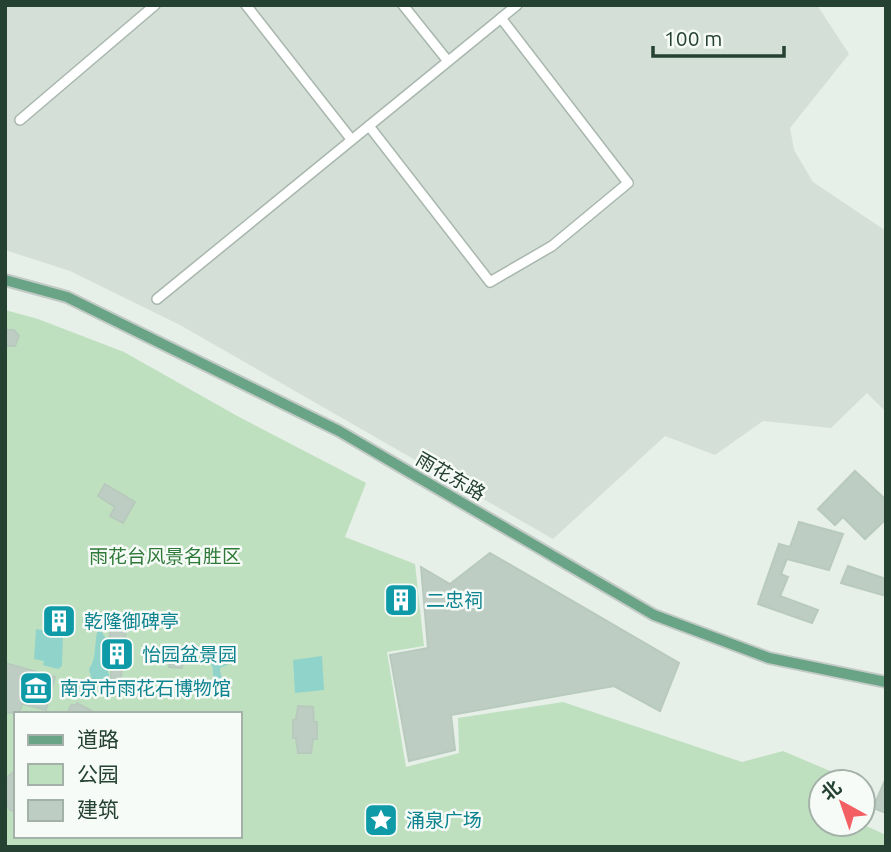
<svg xmlns="http://www.w3.org/2000/svg" width="891" height="852" font-family="Ubuntu,'Noto Sans SC',sans-serif">
<rect width="100%" height="100%" fill="#e6efe8"/>
<polygon fill="#d4dfd7" points="5,5 817,5 849,54 790,128 794,150 813,182 886,231 886,412 867,393 831,428 763,421 715,455 665,436 553,539 180,325 70,271 5,250"/>
<path fill="#bfe0bf" fill-rule="evenodd" d="M5,310L38,319L124,352L239,417L366,483L345,537L415,564L424,646L387,652L406,767L459,753L458,718L563,702L742,762L783,751L856,782H821V824H862L886,835V847H5ZM16,714H240V836H16Z"/>
<g fill="#8fd3cb">
<path d="M99,627L107,641L104,664C109,671 112,680 106,688C93,686 92,681 89,669C98,657 93,641 99,627Z"/>
<polygon points="36,629 63,635 62,666 58,669 43,665 44,661 34,659"/>
<path d="M225,646L232,649L235,655L233,662L220,668C220,679 228,685 228,696L224,699L217,697L215,692C217,683 212,678 213,668L211,664L212,652Z"/>
<polygon points="322,656 324,690 295,693 293,660"/>
</g>
<g fill="#becdc3" stroke="#b8c9bd" stroke-width="2">
<polygon points="5,330 14,330 19,336 15,346 5,346"/>
<polygon points="855,471 886,500 886,519 865,539 843,517 835,525 818,509"/>
<polygon points="105,484 135,502 123,523 110,516 115,507 98,496"/>
<polygon points="799,522 843,534 829,570 787,559 781,574 788,577 780,596 818,610 812,623 758,604 779,544 790,547"/>
<polygon points="490,553 679,663 660,711 614,686 451,715 455,750 409,761 390,655 428,648 421,567 450,584"/>
<polygon points="848,566 886,579 886,596 841,583"/>
<polygon points="410,590 411,609 392,609 392,591"/>
<polygon points="111,626 126,628 124,649 126,652 126,660 123,663 120,684 110,682 113,662 107,661"/>
<polygon points="171,654 184,655 182,668 169,667"/>
<polygon points="5,663 55,677 46,710 22,704 19,714 5,712"/>
<polygon points="77,703 97,714 67,714 71,705 76,705"/>
<polygon points="298,706 313,707 314,722 317,722 317,739 313,739 311,753 298,753 296,738 293,738 293,720 296,720"/>
<polygon points="16,770 16,812 10,810 5,803 5,779"/>
<polygon points="886,778 886,813 873,808"/>
</g>
<g fill="none" stroke-linecap="round" stroke-linejoin="round">
<g stroke="#a8b7ae" stroke-width="12">
<g id="minor">
<polyline points="246,5 351,139"/>
<polyline points="403,5 447,60"/>
<polyline points="20,120 155,5"/>
<polyline points="369,126 490,282 552,246 628,183 501,18"/>
<polyline points="157,299 517,5"/>
</g>
</g>
<g stroke="#c2cac6" stroke-width="14">
<polyline id="major" points="5,280 67,297 339,431 654,615 769,658 886,682"/>
</g>
<use href="#minor" stroke="#fff" stroke-width="9"/>
<use href="#major" stroke="#6aa486" stroke-width="10"/>
</g>
<defs>
<g id="building-square" transform="scale(1.75)"><rect x="-9" y="-9" width="18" height="18" rx="4" fill="#0f9aa8" stroke="#f7fbf8"/><path d="M-4-6H4V6H1V3H-1V6H-4ZM-2.5-4.3h1.7v1.8h-1.7ZM.8-4.3h1.7v1.8H.8ZM-2.5-1h1.7V.8h-1.7ZM.8-1h1.7V.8H.8Z" fill="#fff"/></g>
<g id="museum-square" transform="scale(1.75)"><rect x="-9" y="-9" width="18" height="18" rx="4" fill="#0f9aa8" stroke="#f7fbf8"/><path d="M0-6L6-3V-2H-6V-3ZM-5-1h2V3h-2ZM-1-1h2V3h-2ZM3-1h2V3H3ZM-6 4H6V6H-6Z" fill="#fff"/></g>
<g id="sight-square" transform="scale(1.75)"><rect x="-9" y="-9" width="18" height="18" rx="4" fill="#0f9aa8" stroke="#f7fbf8"/><path d="M0-6L1.8-2.2L6-1.7L2.9 1.2L3.7 5.4L0 3.3L-3.7 5.4L-2.9 1.2L-6-1.7L-1.8-2.2Z" fill="#fff"/></g>
</defs>
<g fill-rule="evenodd">
<use href="#building-square" x="401" y="600"/>
<use href="#building-square" x="59" y="621"/>
<use href="#building-square" x="117" y="654"/>
<use href="#museum-square" x="36" y="688"/>
<use href="#sight-square" x="381" y="820"/>
</g>
<g text-anchor="middle" stroke-width="5" stroke-linejoin="round" paint-order="stroke">
<g font-size="19" fill="#244132" stroke="#f7fbf8">
<text transform="translate(451 476) rotate(30)" y="7">雨花东路</text>
</g>
<g font-size="19" fill="#2e7937" stroke="#f7fbf8">
<text x="165" y="563">雨花台风景名胜区</text>
</g>
<g font-size="19" fill="#0d838f" stroke="#f7fbf8" text-anchor="start">
<text x="426" y="607">二忠祠</text>
<text x="84" y="628">乾隆御碑亭</text>
<text x="142" y="661">怡园盆景园</text>
<text x="60" y="695">南京市雨花石博物馆</text>
<text x="406" y="827">涌泉广场</text>
</g>
</g>
<rect width="891" height="852" fill="none" stroke="#244132" stroke-width="14"/>
<rect x="14" y="712" width="228" height="126" fill="#f7fbf8" stroke="#a3b1a9" stroke-width="2"/>
<rect x="28" y="735" width="35" height="10" fill="#6aa486" stroke="#a3b1a9" stroke-width="2"/>
<text x="77" y="747" font-size="21" fill="#244132">道路</text>
<rect x="28" y="764" width="35" height="21" fill="#bfe0bf" stroke="#a3b1a9" stroke-width="2"/>
<text x="77" y="782" font-size="21" fill="#244132">公园</text>
<rect x="28" y="800" width="35" height="21" fill="#becdc3" stroke="#a3b1a9" stroke-width="2"/>
<text x="77" y="817" font-size="21" fill="#244132">建筑</text>
<g transform="translate(842 803) rotate(320)"><circle r="33" fill="#f7fbf8" stroke="#a3b1a9" stroke-width="2"/>
<path d="M0-5L12 26L0 18L-12 26Z" fill="#f26064"/>
<text y="-10" font-size="19" font-weight="bold" text-anchor="middle" fill="#244132">北</text>
</g>
<path d="M653 46v10h131v-10" fill="none" stroke="#244132" stroke-width="3.5"/>
<text x="664" y="46" font-size="21" fill="#244132" stroke="#f7fbf8" stroke-width="5" paint-order="stroke">100 m</text>
</svg>
